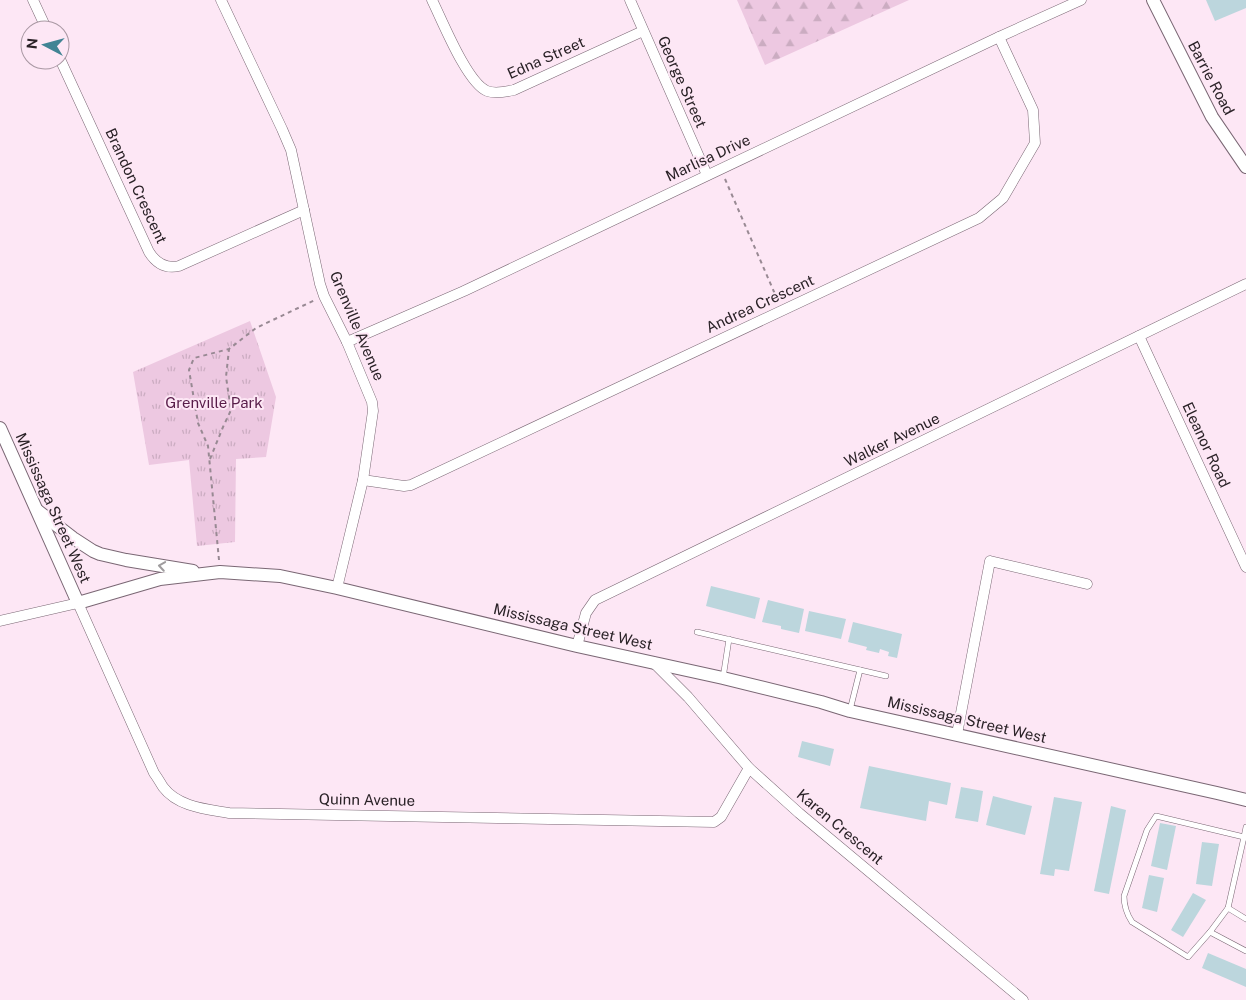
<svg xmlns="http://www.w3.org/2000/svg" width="1246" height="1000" font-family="'Public Sans',sans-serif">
<defs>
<pattern id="forest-firs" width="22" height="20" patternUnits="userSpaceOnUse" patternTransform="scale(1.25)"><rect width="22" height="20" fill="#edc8e1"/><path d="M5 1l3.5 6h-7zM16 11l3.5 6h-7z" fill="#cbacc1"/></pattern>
<pattern id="park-tufts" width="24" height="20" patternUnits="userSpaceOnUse" patternTransform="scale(1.25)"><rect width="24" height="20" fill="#edc8e1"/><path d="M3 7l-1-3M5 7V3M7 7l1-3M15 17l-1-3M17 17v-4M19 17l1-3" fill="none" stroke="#cbacc1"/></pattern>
</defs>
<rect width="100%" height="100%" fill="#fde7f5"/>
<polygon fill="url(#forest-firs)" points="737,0 909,0 765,65"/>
<polygon fill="url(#park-tufts)" points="250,321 276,397 266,457 236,459 235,542 197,546 189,460 149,465 133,372"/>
<g fill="#bcd6dd">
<polygon points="1206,0 1246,0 1246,8 1215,21"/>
<polygon points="711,586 760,598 755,619 706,606"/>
<polygon points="768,600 804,609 799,633 781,629 781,626 762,622"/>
<polygon points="809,611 846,619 841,639 805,631"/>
<polygon points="853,622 902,634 897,658 888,656 889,652 880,649 879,653 866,650 867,647 848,642"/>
<polygon points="802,741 834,749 830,766 798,757"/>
<polygon points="869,766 951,783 947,805 929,801 926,821 860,808"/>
<polygon points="961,787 983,791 978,822 955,818"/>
<polygon points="993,796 1032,806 1025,835 986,825"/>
<polygon points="1054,797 1082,802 1069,871 1055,869 1054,876 1040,874"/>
<polygon points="1111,806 1126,810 1109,894 1094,891"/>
<polygon points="1160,823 1176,826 1167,870 1151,866"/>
<polygon points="1202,842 1219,844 1212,886 1196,884"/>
<polygon points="1149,875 1164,878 1157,912 1142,908"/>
<polygon points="1193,893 1206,900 1183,937 1171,930"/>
<polygon points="1208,953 1246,969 1246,987 1202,968"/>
</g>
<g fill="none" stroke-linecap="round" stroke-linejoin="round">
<g stroke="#7a6774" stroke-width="6">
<g id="service">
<polyline points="697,632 886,676"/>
<polyline points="723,678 729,639"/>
<polyline points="850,710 860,670"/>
<path d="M1246,827L1244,837L1228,908L1210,932L1188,957L1132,922C1126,913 1124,906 1124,896L1147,830L1156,816L1244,837L1246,838"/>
<polyline points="1228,908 1246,919"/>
<polyline points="1210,932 1246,951"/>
</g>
</g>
<g stroke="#7a6774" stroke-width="11">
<g id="minor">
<polyline points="33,0 47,30"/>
<polyline points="221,0 282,129 291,150 320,284 324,296 347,342 372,402 373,411 363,480 337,588"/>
<path d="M432,0C442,20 467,83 487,91C495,94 505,92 514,90L643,31"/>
<polyline points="630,0 707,175"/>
<path d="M60,59L149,252C156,263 166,269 179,266L304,210"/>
<polyline points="1139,336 1246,567"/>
<polyline points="347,342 464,291 999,37 1081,0"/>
<polyline points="363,480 404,486 411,485 979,218 1003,198 1035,143 1033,110 999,37"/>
<path d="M0,621L78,603L154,773C157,777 160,782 163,787C178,807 206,809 229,813L714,822L721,817L749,768"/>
<polyline points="577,646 586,613 595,600 1246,284"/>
<polyline points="653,662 688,697 749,768 799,813 1023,1000"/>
<polyline points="957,734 990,561 1087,584"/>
</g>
</g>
<g stroke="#7a6774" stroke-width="14">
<g id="tertiary">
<polyline points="1153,0 1212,117 1246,167"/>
<polyline points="0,428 78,603 160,579 220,572 280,576 337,588 577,646 723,678 821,702 850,711 1217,793 1246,800"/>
<polyline points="38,511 73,538 93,551 100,554 126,560 193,571"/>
</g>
</g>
<g stroke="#988993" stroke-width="2" stroke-dasharray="4 4" stroke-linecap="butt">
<polyline points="725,179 778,301"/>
<polyline points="210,459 223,427 231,410 226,377 229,349"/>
<polyline points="219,560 208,446 198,423 189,370 194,358 229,349 256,328 315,300"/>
</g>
<use href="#service" stroke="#fff" stroke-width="5"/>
<use href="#minor" stroke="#fff" stroke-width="10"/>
<use href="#tertiary" stroke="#fff" stroke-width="12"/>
</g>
<defs><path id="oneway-chevron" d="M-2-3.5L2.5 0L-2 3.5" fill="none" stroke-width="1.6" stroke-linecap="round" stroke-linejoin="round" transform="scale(1.25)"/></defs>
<use stroke="#9f9c9e" href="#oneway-chevron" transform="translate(162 566) rotate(-171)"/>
<g text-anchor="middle" stroke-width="4" stroke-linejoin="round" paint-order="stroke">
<g font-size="15" fill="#2a2227" stroke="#fde7f5">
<text transform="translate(546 58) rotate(-24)" y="5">Edna Street</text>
<text transform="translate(1211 78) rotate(62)" y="5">Barrie Road</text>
<text transform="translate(682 82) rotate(66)" y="5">George Street</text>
<text transform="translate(708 158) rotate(-25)" y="5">Marlisa Drive</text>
<text transform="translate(136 186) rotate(65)" y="5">Brandon Crescent</text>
<text transform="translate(760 304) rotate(-25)" y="5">Andrea Crescent</text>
<text transform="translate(357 326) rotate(67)" y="5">Grenville Avenue</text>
<text transform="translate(892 440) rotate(-26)" y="5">Walker Avenue</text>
<text transform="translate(1206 445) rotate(65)" y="5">Eleanor Road</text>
<text transform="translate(53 508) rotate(66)" y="5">Mississaga Street West</text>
<text transform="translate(573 627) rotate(13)" y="5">Mississaga Street West</text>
<text transform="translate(967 720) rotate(13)" y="5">Mississaga Street West</text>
<text transform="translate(367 800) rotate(1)" y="5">Quinn Avenue</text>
<text transform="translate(840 827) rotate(40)" y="5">Karen Crescent</text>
</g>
<g font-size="15" fill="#581c49" stroke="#fde7f5">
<text x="214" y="408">Grenville Park</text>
</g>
</g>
<g transform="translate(45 45) rotate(276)"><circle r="24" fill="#fde7f5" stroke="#a998a3"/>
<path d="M0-4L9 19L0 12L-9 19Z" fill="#418494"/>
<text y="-8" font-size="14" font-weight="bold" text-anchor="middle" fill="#2a2227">N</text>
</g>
</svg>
